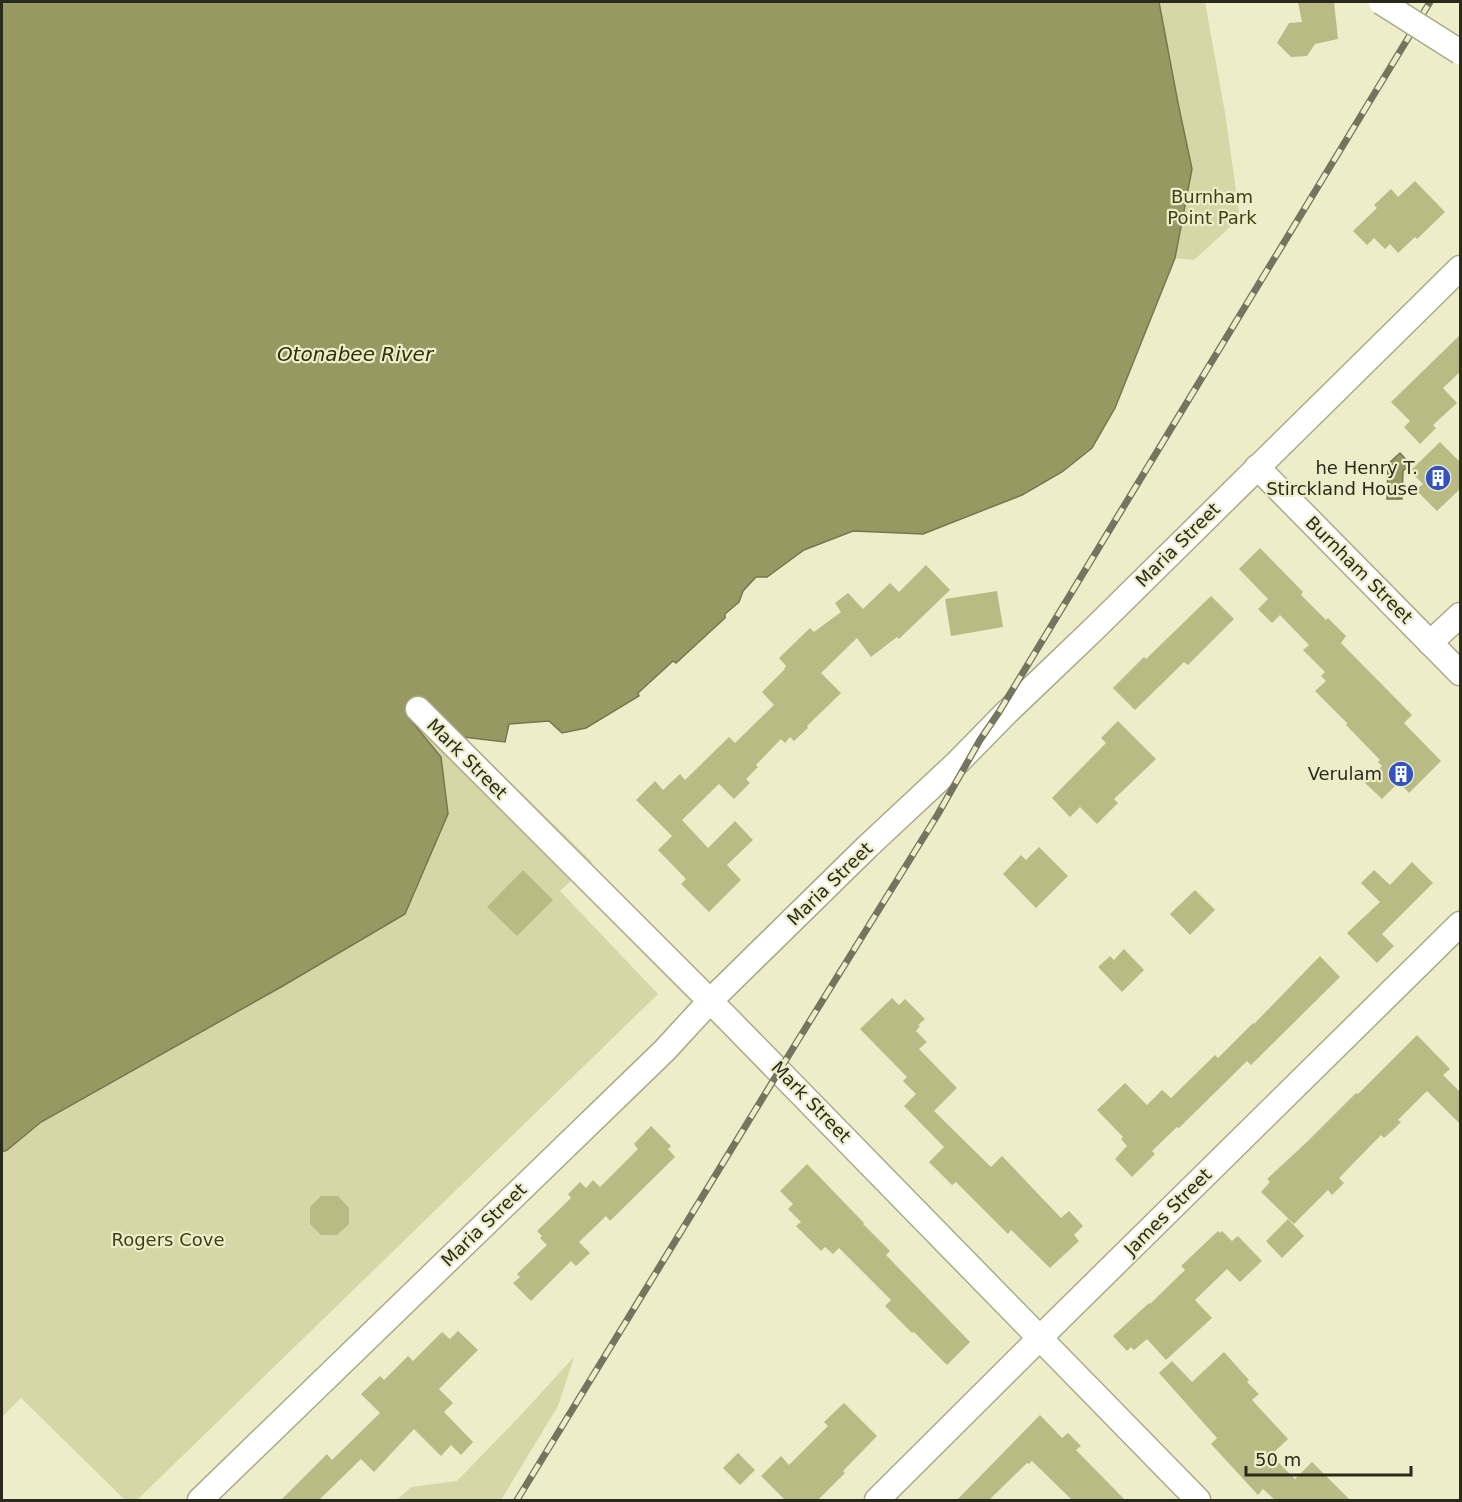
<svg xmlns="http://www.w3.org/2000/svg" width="1462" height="1502" font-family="'DejaVu Sans',sans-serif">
<rect width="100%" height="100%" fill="#edeec9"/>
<g fill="#d6d6a6">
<polygon points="1159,2 1205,2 1225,113 1240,218 1194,260 1175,258 1192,169 1178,103"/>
<polygon points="427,700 592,862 560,891 658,994 137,1500 125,1500 21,1398 2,1417 2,1152 7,1150 41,1122 441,757 409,718"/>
<polygon points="574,1357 558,1406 501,1500 397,1500 411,1487 457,1481 520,1416"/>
</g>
<g fill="#989863" stroke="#77774e" stroke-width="1.5">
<polygon points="2,2 1159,2 1178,103 1192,169 1175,258 1115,408 1092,448 1062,472 1022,495 923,534 853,531 804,550 767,577 756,577 743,591 739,602 725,614 725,618 676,663 673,661 638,693 639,696 586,728 562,733 549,721 509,724 505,742 463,737 426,700 409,718 441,757 448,814 405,914 281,987 41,1122 7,1150 2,1152"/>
<polygon points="1400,453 1410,464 1403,471 1402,499 1387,499 1388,464"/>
</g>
<g fill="#baba84">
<polygon points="1298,2 1334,2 1338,39 1315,44 1307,56 1291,57 1277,43 1289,23 1302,22"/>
<polygon points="1415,181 1445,212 1417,239 1415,237 1398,253 1390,244 1385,249 1374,238 1367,245 1353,231 1377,208 1374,205 1391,189 1398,197"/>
<polygon points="1461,334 1461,371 1443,388 1457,403 1433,425 1436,428 1420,444 1404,427 1410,421 1391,402"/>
<polygon points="1440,442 1461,463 1461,488 1437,511 1416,490 1423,484 1410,471"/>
<polygon points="1260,548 1303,592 1301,595 1326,620 1328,618 1346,636 1341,643 1412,715 1404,723 1441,761 1409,793 1399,782 1382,799 1365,783 1382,766 1378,762 1380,760 1346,725 1347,723 1315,691 1326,681 1321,676 1325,672 1303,650 1309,645 1280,615 1272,623 1258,609 1268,599 1239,569"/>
<polygon points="926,565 950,590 899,639 897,637 871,657 857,638 821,673 841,693 807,726 808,728 794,741 790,737 785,743 781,739 756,765 758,767 746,779 750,783 734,799 719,784 682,820 708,848 735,821 753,840 727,865 741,880 709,912 681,884 686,879 658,850 672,836 636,800 655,781 663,790 680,774 685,780 729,737 735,743 774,705 762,692 785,669 784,669 786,666 779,658 810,628 814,632 841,612 835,603 848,593 863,609 890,583 899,592"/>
<polygon points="997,591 1003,627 951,636 945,599"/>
<polygon points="1211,596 1234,619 1188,665 1184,662 1135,710 1113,688 1144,657 1146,659"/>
<polygon points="1118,721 1156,759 1114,799 1118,803 1097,824 1080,807 1070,817 1052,798 1106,743 1101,738"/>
<polygon points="1039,847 1068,876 1036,908 1003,874 1021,855 1026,860"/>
<polygon points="1412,862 1433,883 1382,934 1394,946 1377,963 1347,933 1380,902 1361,883 1374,870 1390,885"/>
<polygon points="523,870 553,900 517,936 487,907"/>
<polygon points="1195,890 1215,910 1190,935 1170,914"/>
<polygon points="1124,949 1144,970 1122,992 1098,967 1110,956 1114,960"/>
<polygon points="1320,956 1340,977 1251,1065 1247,1061 1179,1128 1177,1127 1152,1151 1155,1154 1132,1177 1115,1159 1127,1146 1121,1139 1123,1137 1097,1110 1125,1083 1147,1105 1162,1090 1171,1098 1215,1055 1218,1058 1253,1023 1254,1024"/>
<polygon points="892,998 899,1005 905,999 925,1019 918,1025 920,1026 916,1031 927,1042 919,1049 957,1088 934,1111 991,1167 1002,1156 1061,1218 1069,1211 1083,1226 1074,1235 1079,1241 1050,1268 1011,1230 1008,1234 956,1182 952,1185 929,1162 944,1147 904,1106 916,1094 903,1081 907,1077 860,1029"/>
<polygon points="1417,1035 1450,1069 1443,1075 1461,1093 1461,1125 1427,1091 1398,1120 1401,1122 1393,1130 1384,1138 1381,1135 1339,1178 1344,1183 1332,1195 1328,1190 1294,1224 1261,1192 1270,1182 1267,1179 1309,1140 1356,1093 1358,1094"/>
<polygon points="651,1126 671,1146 668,1149 675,1157 610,1221 606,1216 579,1242 590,1253 576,1266 571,1261 531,1301 513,1283 520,1277 517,1274 547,1245 540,1238 542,1236 537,1231 571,1198 568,1194 580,1182 586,1188 593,1180 600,1187 638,1149 634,1144"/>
<polygon points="807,1164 864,1223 863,1224 890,1251 886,1255 970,1342 947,1365 914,1332 912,1333 885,1306 891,1300 839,1248 833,1254 825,1247 821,1251 796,1226 801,1222 788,1209 793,1204 780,1191"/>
<polygon points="321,1196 338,1196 349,1208 349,1224 337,1235 321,1235 310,1224 310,1207"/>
<polygon points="1288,1219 1304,1236 1282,1258 1266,1241"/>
<polygon points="1218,1231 1220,1233 1222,1231 1232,1241 1238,1236 1262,1261 1240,1282 1227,1269 1195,1300 1212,1318 1166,1360 1147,1339 1134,1350 1131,1347 1127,1351 1113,1336 1149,1303 1150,1304 1185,1270 1181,1266"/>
<polygon points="458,1331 478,1350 439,1389 453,1403 444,1412 473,1442 461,1455 451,1445 441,1456 414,1429 374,1472 361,1459 319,1500 281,1500 327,1454 332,1460 380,1413 361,1394 380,1376 384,1380 408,1356 413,1361 442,1332 450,1339"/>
<polygon points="1224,1352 1249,1380 1247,1382 1259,1394 1252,1400 1288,1439 1271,1455 1295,1479 1312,1462 1350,1500 1275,1500 1263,1489 1258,1495 1211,1444 1217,1438 1159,1373 1172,1361 1192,1382"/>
<polygon points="844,1403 877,1436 843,1471 845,1473 818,1500 785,1500 761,1476 781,1456 789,1465 828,1426 824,1422"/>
<polygon points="1040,1415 1062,1438 1068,1433 1081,1446 1076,1450 1125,1500 1072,1500 1032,1461 1029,1464 1027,1463 989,1500 957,1500"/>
<polygon points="738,1453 755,1470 740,1485 723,1468"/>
</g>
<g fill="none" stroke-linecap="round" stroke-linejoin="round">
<g stroke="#a9aa87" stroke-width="27">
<g id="minor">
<polyline points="1257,467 1460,673"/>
<polyline points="1430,643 1460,615"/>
<polyline points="418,709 729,1020 1198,1500"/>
<polyline points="200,1500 665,1050 710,1001 867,847 958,762 1005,714 1095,628 1460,268"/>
<polyline points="877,1500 1061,1317 1460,924"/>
</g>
</g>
<use href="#minor" stroke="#fff" stroke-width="24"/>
<g stroke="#74755e" stroke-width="7">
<polyline id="rail" points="517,1500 795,1045 938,814 980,740 999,712 1430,2"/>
</g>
<use href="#rail" stroke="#edeec9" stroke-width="4.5" stroke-dasharray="14" stroke-linecap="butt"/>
<g stroke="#a9aa87" stroke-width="27" stroke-linecap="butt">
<polyline id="minor-bridge" points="1381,2 1460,52"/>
</g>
<use href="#minor-bridge" stroke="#fff" stroke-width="24"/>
</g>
<defs>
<g id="building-disc" transform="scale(1.35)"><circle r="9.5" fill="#3353c4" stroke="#edeec9"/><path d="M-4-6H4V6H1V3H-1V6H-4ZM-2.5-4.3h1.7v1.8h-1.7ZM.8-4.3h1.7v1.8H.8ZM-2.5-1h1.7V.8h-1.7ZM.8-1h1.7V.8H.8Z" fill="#fff"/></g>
</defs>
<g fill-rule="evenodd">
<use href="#building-disc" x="1438" y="478"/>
<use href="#building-disc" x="1401" y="774"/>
</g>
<g text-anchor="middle" stroke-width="4.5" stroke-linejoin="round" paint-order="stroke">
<g font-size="18" fill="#403f15" stroke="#edeec9">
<text x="1212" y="203">Burnham<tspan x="1212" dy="21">Point Park</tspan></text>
<text x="168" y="1246">Rogers Cove</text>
</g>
<g font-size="18" fill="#2a2a1c" stroke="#edeec9" text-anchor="end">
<text x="1418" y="474">he Henry T.<tspan x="1418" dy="21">Stirckland House</tspan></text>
<text x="1382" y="780">Verulam</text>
</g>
<g font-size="18" fill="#2a2a1c" stroke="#edeec9">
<text transform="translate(1178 545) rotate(-45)" y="6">Maria Street</text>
<text transform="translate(1359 570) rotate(45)" y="6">Burnham Street</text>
<text transform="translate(467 759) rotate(45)" y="6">Mark Street</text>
<text transform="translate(830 884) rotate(-44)" y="6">Maria Street</text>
<text transform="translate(811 1102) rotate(46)" y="6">Mark Street</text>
<text transform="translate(1168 1212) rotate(-45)" y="6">James Street</text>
<text transform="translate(484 1225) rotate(-44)" y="6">Maria Street</text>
</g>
<g font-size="20" font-style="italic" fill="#323105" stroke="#edeec9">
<text x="355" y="361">Otonabee River</text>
</g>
</g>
<rect width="1462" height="1502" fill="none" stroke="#2a2a1c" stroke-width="6"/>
<path d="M1246 1466v9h165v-9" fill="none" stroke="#2a2a1c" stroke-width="3"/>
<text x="1255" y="1466" font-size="18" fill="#2a2a1c" stroke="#edeec9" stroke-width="4.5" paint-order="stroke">50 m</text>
</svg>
